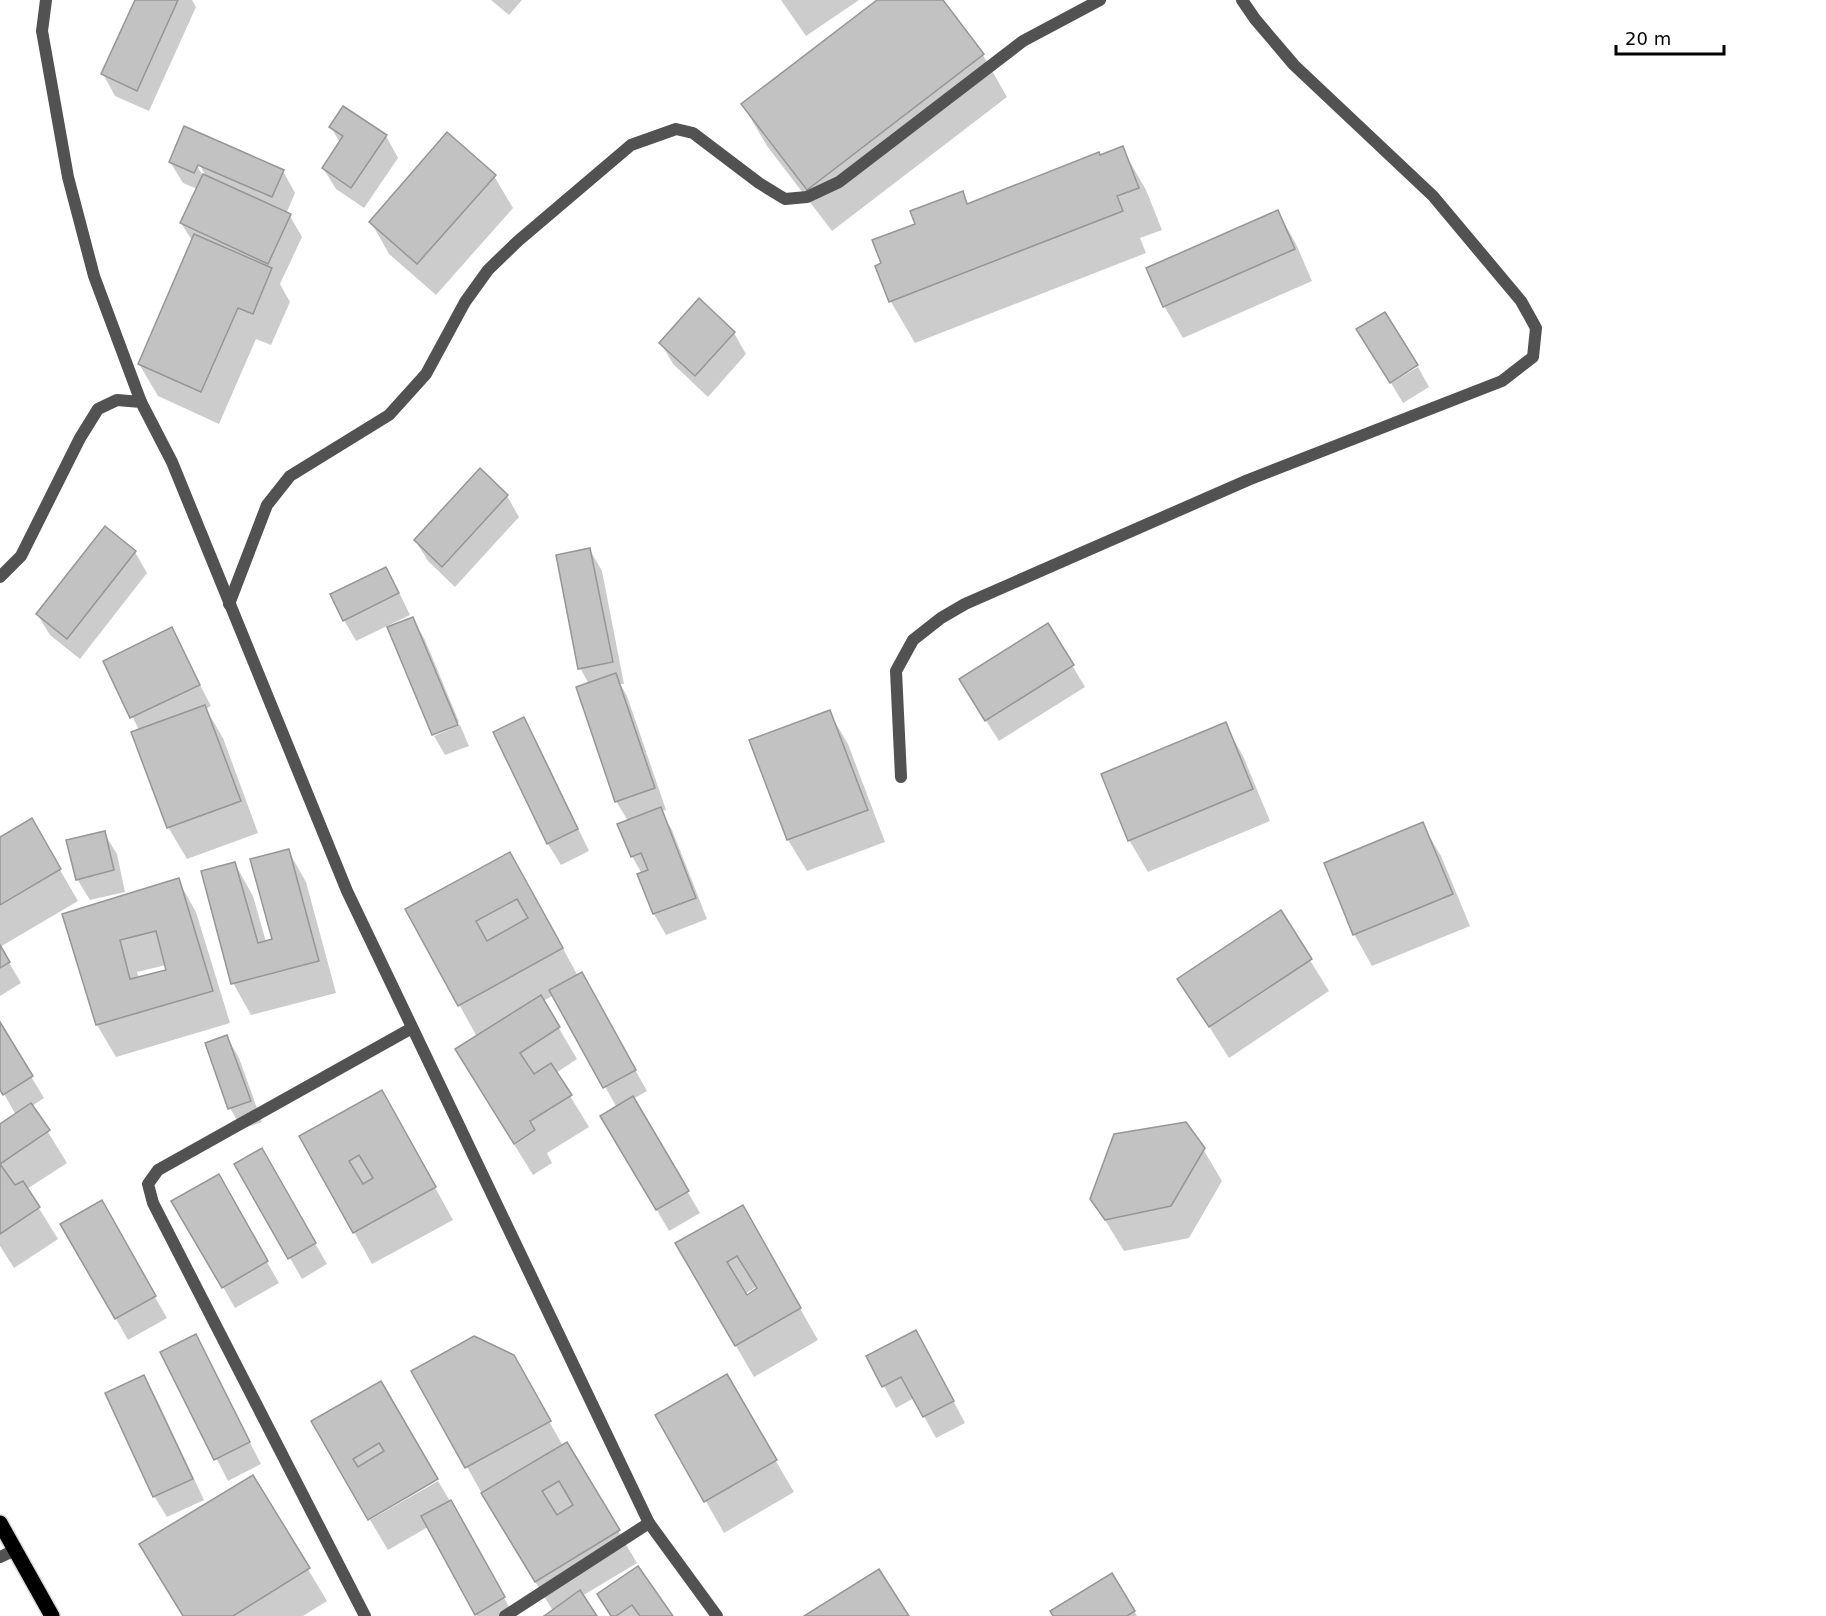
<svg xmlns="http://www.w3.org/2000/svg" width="1826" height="1616" font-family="'DejaVu Sans',sans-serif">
<rect width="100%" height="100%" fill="#fff"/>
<g fill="#0003" fill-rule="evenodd">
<polygon points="137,0 192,0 196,7 149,111 115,96 103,74"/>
<polygon points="491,0 522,0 509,15"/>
<polygon points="781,0 859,0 806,36"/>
<polygon points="879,0 941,0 983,55 1007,97 832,231 767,146 743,105"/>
<polygon points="331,127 386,136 398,158 364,208 336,189 323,168 340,143"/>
<path d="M185,128L283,171L295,193L286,214L290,216L302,237L280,284L290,302L271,345L256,339L219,424L158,396L139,364L193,242L181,223L197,189L183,183L170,162ZM195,157L206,176H203L193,159Z"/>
<polygon points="1122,148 1146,190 1162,230 1140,238 1146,253 915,343 891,302 877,266 883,264 917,225 962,193 969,205"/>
<polygon points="494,176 513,208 436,295 389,254 371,222"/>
<polygon points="1278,212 1296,244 1312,281 1183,338 1164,306"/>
<polygon points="699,300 734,333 746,354 708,397 673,364 661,343"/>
<polygon points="1418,367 1429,387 1403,403 1391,383"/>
<polygon points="507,496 519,517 455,587 428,561 415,540"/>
<polygon points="590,550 602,571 624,684 620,684 627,696 666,810 661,811 672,830 707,919 666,935 654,914 642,874 632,856 628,821 616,801 589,684 580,668"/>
<polygon points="135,552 147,573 80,659 50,635 37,614"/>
<polygon points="398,590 410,615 356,641 344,620"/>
<polygon points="413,619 425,640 459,722 433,733 433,735 389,628"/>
<polygon points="1048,625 1085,687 999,741 973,700"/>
<polygon points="171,629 211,706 206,709 223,738 258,833 187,859 168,827 139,730 105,662"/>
<polygon points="829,712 848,744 885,842 807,871 788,840 751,741"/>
<polygon points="524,719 536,740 589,851 561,865 548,844 495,732"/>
<polygon points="1225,724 1243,756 1270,821 1148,872 1129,840"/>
<polygon points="460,725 469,746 445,755 434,736"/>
<polygon points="31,820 78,901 0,947 0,838"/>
<polygon points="1422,824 1441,856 1470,926 1372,966 1354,934"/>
<polygon points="104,833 117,854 125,892 90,900 77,879"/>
<polygon points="288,850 306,882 336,993 251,1015 233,983 235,864 253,896 266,942 273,940"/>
<path d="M178,880L196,912L230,1023L116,1057L97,1025L64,915ZM166,965L167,971L139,978L137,972Z"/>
<polygon points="528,885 578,976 593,995 647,1091 633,1099 700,1213 669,1231 602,1116 617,1108 554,995 543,1001 577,1059 556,1073 589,1127 547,1153 552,1163 533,1175 475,1081 477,1037 407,910"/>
<polygon points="1280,912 1329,991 1229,1058 1179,979"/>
<polygon points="0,947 21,983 0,996"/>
<polygon points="0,1025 44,1098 32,1106 67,1163 27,1189 58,1239 14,1268 0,1246 0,1126 16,1115 0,1087"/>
<polygon points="227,1037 239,1058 262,1122 242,1129 230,1108"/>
<polygon points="400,1124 453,1220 372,1264 301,1137"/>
<polygon points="1203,1149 1222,1181 1189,1238 1124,1251 1092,1199"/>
<polygon points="261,1150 327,1264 302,1279 236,1164"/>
<polygon points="218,1176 279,1283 235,1308 174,1201"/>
<polygon points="101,1202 167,1318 128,1340 62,1224"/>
<path d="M742,1207L818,1340L754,1377L677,1244ZM756,1287L758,1290L747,1297L745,1294Z"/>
<polygon points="195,1336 261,1464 228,1481 162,1352"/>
<polygon points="928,1353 965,1423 936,1438 914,1398 896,1408 868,1357"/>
<polygon points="413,1371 531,1389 563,1446 566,1444 637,1563 582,1596 596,1616 546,1616 553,1611 485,1499"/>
<polygon points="144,1376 156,1398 204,1500 167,1517 154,1496"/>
<polygon points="726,1376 794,1492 724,1533 657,1416"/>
<polygon points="380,1383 436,1478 368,1518 313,1422"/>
<polygon points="253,1477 327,1601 303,1616 184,1616"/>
<polygon points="438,1481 463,1523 514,1616 477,1616 428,1527 388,1550 370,1520"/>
<polygon points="1112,1575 1137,1616 1054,1616"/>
<polygon points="599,1595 671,1616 611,1616"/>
</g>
<g fill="#c2c2c2" stroke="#969696" stroke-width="1.5" fill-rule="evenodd">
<polygon points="135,0 178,0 137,91 101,74"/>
<polygon points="877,0 943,0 984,54 807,190 741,104"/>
<polygon points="343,106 387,135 351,188 322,168 343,136 329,127"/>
<polygon points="184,126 284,170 272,197 198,165 194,173 169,162"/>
<polygon points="447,132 496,175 417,264 369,222"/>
<polygon points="1123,146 1139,188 1117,196 1123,211 889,302 875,266 881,263 872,240 915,224 910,211 963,191 967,204 1099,152 1100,155"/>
<polygon points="203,174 291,214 268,264 180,223"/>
<polygon points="1278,210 1295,249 1163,307 1146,268"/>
<polygon points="194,234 272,268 253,314 238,308 201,392 138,364"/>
<polygon points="699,298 735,332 695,376 659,343"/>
<polygon points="1385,312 1418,365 1390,383 1356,329"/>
<polygon points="480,468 508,495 442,567 414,540"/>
<polygon points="105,526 136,551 67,639 36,614"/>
<polygon points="590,548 613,662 578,669 556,555"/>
<polygon points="386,567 399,593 343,621 330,594"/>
<polygon points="413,617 458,725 432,735 387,627"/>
<polygon points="1048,623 1074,665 985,721 959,679"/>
<polygon points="172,627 200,685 130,718 103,661"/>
<polygon points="616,673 655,788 615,802 576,687"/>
<polygon points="205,705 241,801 167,828 131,732"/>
<polygon points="830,710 868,810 787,840 749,740"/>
<polygon points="524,717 578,829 547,844 493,732"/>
<polygon points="1226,722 1253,789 1128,841 1101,774"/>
<polygon points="661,807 696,898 653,914 637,874 648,870 641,853 631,857 617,824"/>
<polygon points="32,818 61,869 0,905 0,837"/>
<polygon points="1423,822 1453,894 1353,935 1324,863"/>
<polygon points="105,831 114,870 76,880 66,840"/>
<polygon points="289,849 319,961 231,984 201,871 235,862 258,943 272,939 250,859"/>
<path d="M510,852L563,948L458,1006L405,909ZM517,899L528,918L487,941L476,921Z"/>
<path d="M179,878L213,991L96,1025L62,914ZM156,931L166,970L130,979L120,940Z"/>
<polygon points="1281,910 1312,959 1209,1027 1177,979"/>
<polygon points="0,945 10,962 0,968"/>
<polygon points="582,972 636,1070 603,1088 549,990"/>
<polygon points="541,995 560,1027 520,1053 534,1074 551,1063 572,1095 530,1121 535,1130 514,1144 455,1049"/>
<polygon points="0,1022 33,1076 3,1095 0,1090"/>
<polygon points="227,1035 251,1101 228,1109 205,1043"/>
<path d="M382,1090L436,1187L353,1233L299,1136ZM359,1155L373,1178L363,1184L349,1161Z"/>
<polygon points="633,1096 689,1191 656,1210 600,1116"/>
<polygon points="31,1103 50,1130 0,1164 0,1124"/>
<polygon points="1186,1122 1205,1148 1171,1206 1105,1220 1090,1199 1114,1134"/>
<polygon points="262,1148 316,1243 288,1259 234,1164"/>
<polygon points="0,1164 15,1185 23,1181 40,1207 0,1234"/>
<polygon points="219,1174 268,1261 222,1288 171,1201"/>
<polygon points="102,1200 156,1296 115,1319 60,1224"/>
<path d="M743,1205L801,1308L735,1346L675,1243ZM737,1256L757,1288L747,1295L727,1262Z"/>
<polygon points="916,1330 954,1401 923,1417 901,1377 882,1387 866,1356"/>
<polygon points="196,1334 250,1442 214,1460 160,1352"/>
<polygon points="474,1336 514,1355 551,1421 465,1468 411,1371"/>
<polygon points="727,1374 777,1460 704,1502 655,1415"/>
<polygon points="144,1375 193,1479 153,1497 105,1393"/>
<path d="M381,1381L438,1479L368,1520L311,1421ZM379,1443L384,1451L358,1467L353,1459Z"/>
<path d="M567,1442L620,1530L535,1582L481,1493ZM559,1481L573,1505L557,1515L542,1491Z"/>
<polygon points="253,1475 310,1568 233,1616 183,1616 139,1544"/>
<polygon points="451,1500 505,1597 475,1615 421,1516"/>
<polygon points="638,1566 673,1616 640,1616 632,1605 616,1616 611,1616 597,1594"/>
<polygon points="879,1569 909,1616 804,1616"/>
<polygon points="1112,1573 1135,1611 1127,1616 1053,1616 1050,1611"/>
<polygon points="580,1590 597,1616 543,1616 544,1616"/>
</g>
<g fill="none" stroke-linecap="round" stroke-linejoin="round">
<g stroke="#dbdbdb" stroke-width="18">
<polyline id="primary" points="0,1523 52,1616"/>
</g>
<g stroke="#525252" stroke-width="12">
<polyline points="46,0 42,31 68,177 94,276 141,402 172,462 347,891 649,1523 717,1616"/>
<polyline points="0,577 21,556 80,438 98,409 117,400 141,402"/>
<polyline points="229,604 267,505 290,476 389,415 426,374 465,302 488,270 518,241 631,145 676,129 693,133 759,183 785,199 807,197 839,182 1023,41 1100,0"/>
<polyline points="901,777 896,671 913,640 941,618 965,604 1248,480 1502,381 1533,357 1536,328 1521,301 1433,196 1294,65 1255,19 1242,0"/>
<polyline points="0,1557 15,1550"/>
<polyline points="365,1616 153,1203 148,1184 158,1170 412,1028"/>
<polyline points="505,1616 649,1523"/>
</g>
<use href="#primary" stroke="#000" stroke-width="15"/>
</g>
<path d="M1616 45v9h108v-9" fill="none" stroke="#000000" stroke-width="3"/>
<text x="1625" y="45" font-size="18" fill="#000000" stroke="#ffffff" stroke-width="4.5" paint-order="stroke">20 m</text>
</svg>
